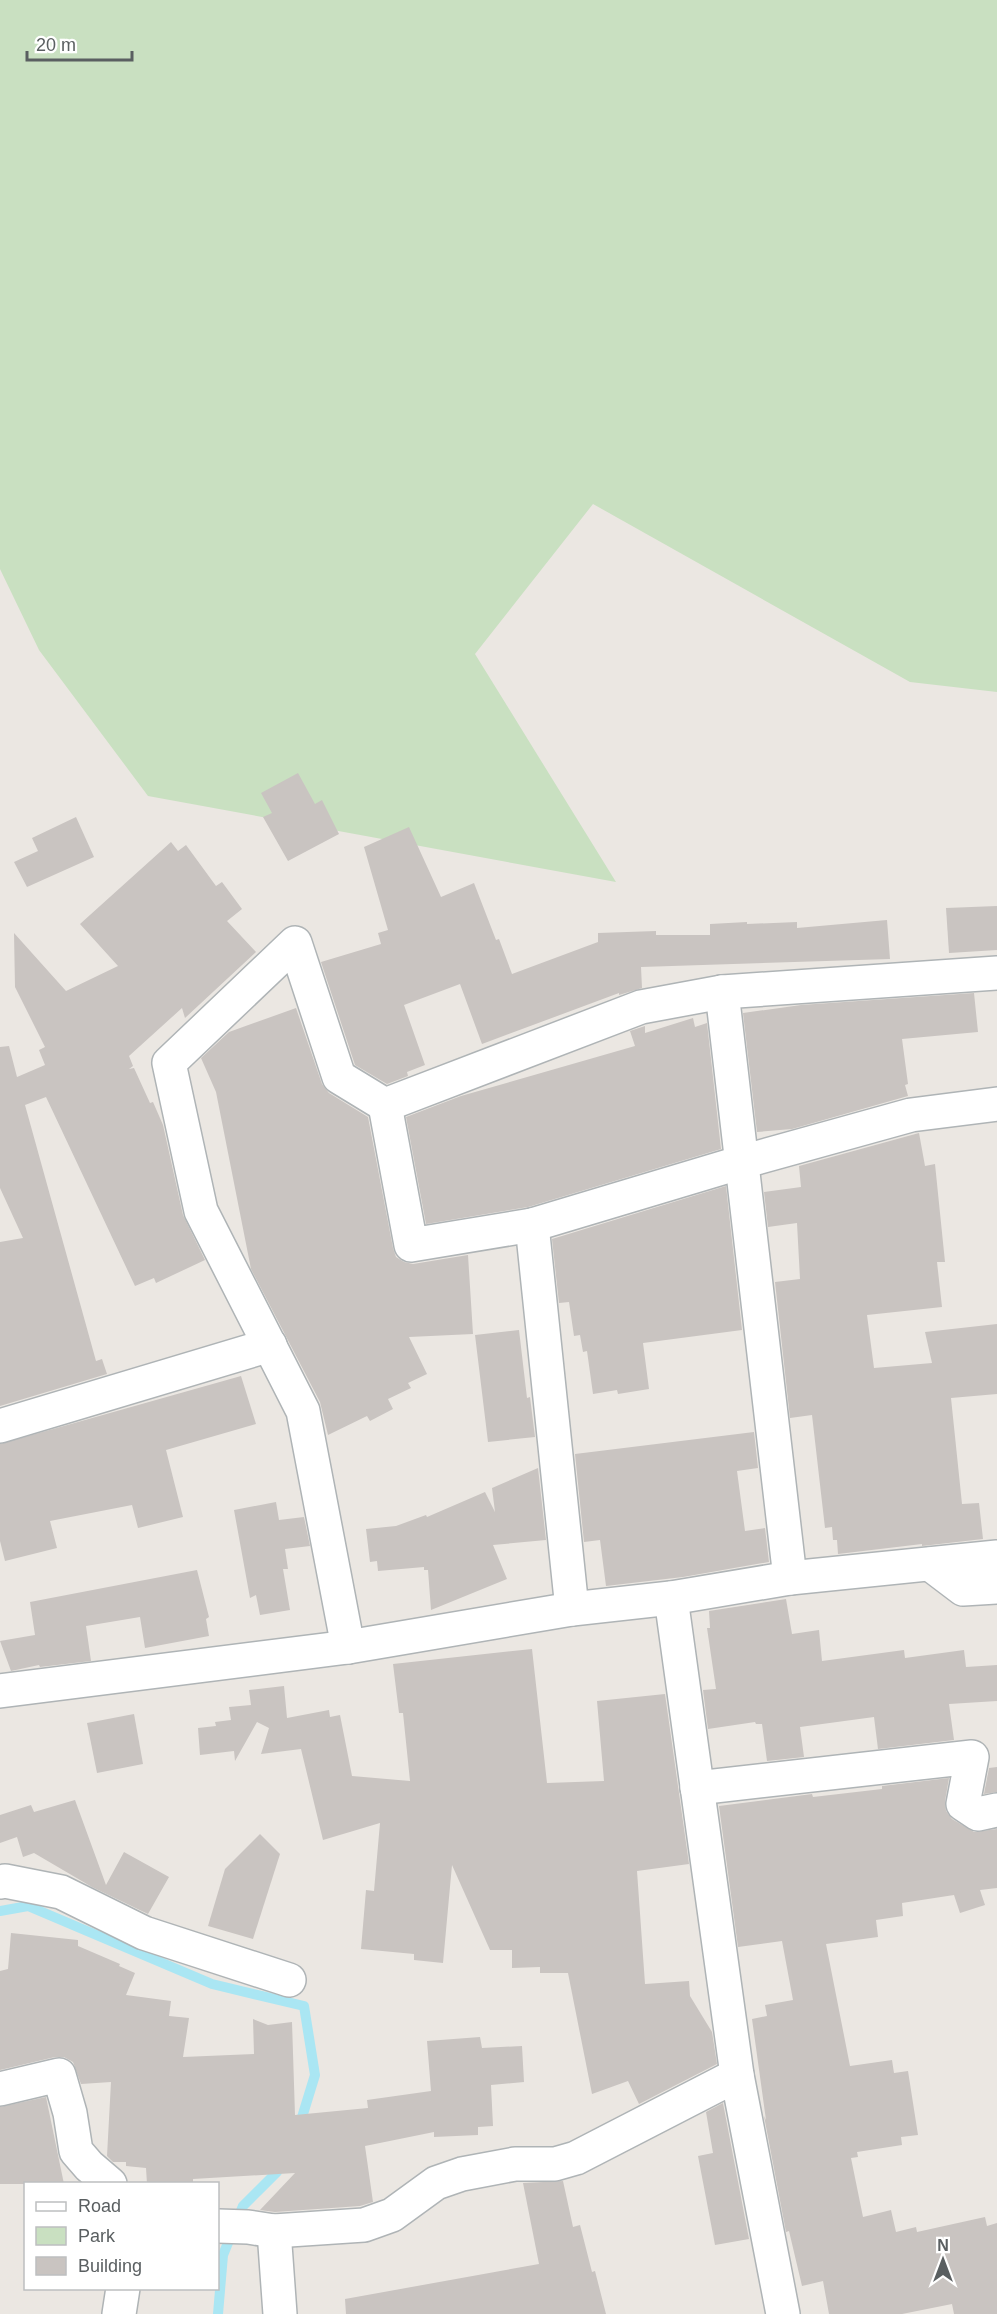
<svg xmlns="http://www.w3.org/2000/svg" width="997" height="2314" font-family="Arial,sans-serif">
<rect width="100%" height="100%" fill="#ebe7e2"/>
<polygon fill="#c9e0c1" points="0,0 997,0 997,692 910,682 593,504 475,654 616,882 148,796 39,650 0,569"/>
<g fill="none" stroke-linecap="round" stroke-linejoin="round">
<g stroke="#aae6f3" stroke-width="10">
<polyline points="0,1911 28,1906 212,1984 304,2006 315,2075 299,2127"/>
<polyline points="218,2314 223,2255 243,2206 277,2172 281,2162"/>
</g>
</g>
<g fill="#c9c4c1">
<polygon points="298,773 315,804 322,800 339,834 288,861 263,817 272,813 261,793"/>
<polygon points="76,817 94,857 27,887 14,862 38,851 32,838"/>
<polygon points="409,827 441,897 474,883 496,940 499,939 512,974 598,942 598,933 656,931 656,935 710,935 710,924 747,922 747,924 797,922 797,928 887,920 890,959 641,967 642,988 619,995 619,993 482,1044 460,984 404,1005 425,1065 407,1072 408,1076 387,1084 355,1065 321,962 381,944 378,933 388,930 364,847"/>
<polygon points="171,842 178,851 186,845 216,886 222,882 242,909 227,921 256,952 185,1018 182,1008 129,1056 133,1066 129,1069 134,1068 150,1103 153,1102 163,1125 183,1215 205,1260 156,1283 154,1278 135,1286 46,1097 25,1105 96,1361 102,1359 107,1374 0,1406 0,1242 23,1238 0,1188 0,1047 9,1046 17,1077 45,1065 39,1050 45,1047 15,987 14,933 66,991 118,966 80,924"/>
<polygon points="997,906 997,950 949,953 946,908"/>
<polygon points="974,993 978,1032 902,1039 908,1084 905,1085 908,1096 792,1129 757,1132 743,1013 801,1005"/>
<polygon points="296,1008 322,1084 329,1093 368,1117 393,1248 396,1257 404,1262 413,1264 468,1255 473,1334 409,1337 427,1374 408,1383 411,1388 388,1399 393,1409 370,1421 367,1416 328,1435 320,1402 251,1269 216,1092 201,1058 229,1032"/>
<polygon points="693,1018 695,1027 707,1023 721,1149 528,1207 426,1224 406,1117 461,1096 635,1046 630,1031 645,1026 645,1033"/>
<polygon points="919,1133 925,1166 935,1164 945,1262 937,1262 942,1307 867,1315 874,1368 932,1363 925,1332 997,1324 997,1394 951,1398 962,1504 979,1503 983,1539 922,1546 922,1544 838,1554 837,1540 833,1540 832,1527 825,1528 812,1415 790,1418 775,1282 800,1279 797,1223 768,1227 764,1192 801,1187 799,1166"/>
<polygon points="726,1186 742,1330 643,1343 649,1389 618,1394 617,1390 593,1394 587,1351 583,1352 580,1335 574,1336 569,1302 559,1303 552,1239"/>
<polygon points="519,1330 527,1398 530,1397 535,1437 488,1442 475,1335"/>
<polygon points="241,1376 256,1424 166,1450 183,1517 138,1528 132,1505 50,1521 57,1548 5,1561 0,1541 0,1444"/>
<polygon points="754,1432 758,1468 737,1471 745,1531 765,1528 769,1562 683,1577 606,1586 600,1540 584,1542 575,1454"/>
<polygon points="538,1468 546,1540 493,1545 507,1579 431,1610 428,1570 424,1570 424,1567 378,1571 377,1561 370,1562 366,1529 396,1526 426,1515 427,1517 485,1492 495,1512 492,1488"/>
<polygon points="276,1502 279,1520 304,1517 310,1546 285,1549 288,1569 283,1569 290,1610 260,1615 256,1595 250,1598 234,1510"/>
<polygon points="197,1570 209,1617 206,1619 209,1636 145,1648 140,1617 86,1626 91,1661 40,1667 39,1665 11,1671 0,1641 35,1635 30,1602"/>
<polygon points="786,1599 792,1634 819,1630 822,1661 904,1650 905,1658 964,1650 966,1667 997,1665 997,1701 949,1704 954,1740 878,1749 874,1717 800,1727 804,1757 767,1761 762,1724 756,1724 755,1722 708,1729 703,1690 716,1689 707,1628 710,1628 709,1611"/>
<polygon points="532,1649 547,1783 604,1781 597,1701 665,1694 689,1864 637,1871 645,1984 689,1981 690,1996 712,2032 717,2064 639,2104 628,2081 592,2094 568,1973 540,1973 540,1967 512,1968 512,1950 490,1950 452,1865 443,1963 414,1960 414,1954 361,1949 366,1890 374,1891 380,1823 323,1840 301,1749 261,1754 269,1728 257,1722 235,1761 234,1751 200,1755 198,1728 216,1726 215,1722 231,1720 229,1707 251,1705 249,1690 284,1686 287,1718 329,1710 330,1717 340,1715 352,1776 410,1781 403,1713 399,1713 393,1664"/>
<polygon points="134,1714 143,1764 97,1773 87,1723"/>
<polygon points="997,1767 997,1792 984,1794 989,1768"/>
<polygon points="949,1778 945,1801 946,1811 952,1819 974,1832 997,1829 997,1888 980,1890 985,1905 960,1913 954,1895 902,1903 903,1916 876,1920 878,1937 826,1944 850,2066 892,2060 894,2073 908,2071 918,2135 901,2137 902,2145 857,2152 858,2157 851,2158 863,2217 891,2210 896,2232 916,2227 917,2232 985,2217 987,2226 997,2223 997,2314 954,2314 952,2304 902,2314 829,2314 823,2281 802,2286 789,2231 786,2232 764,2116 766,2120 752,2019 767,2016 765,2005 793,2000 782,1941 738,1947 719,1806 812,1794 813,1797 882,1789 882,1786"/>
<polygon points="75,1800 106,1885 124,1852 169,1877 148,1914 92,1887 34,1853 23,1857 17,1837 0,1843 0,1815 31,1805 34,1812"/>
<polygon points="260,1834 280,1854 253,1939 208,1926 225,1869"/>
<polygon points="11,1933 78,1940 78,1946 120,1964 119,1966 135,1973 126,1995 171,2001 169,2016 189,2018 183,2057 254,2054 253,2019 268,2025 292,2022 295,2115 368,2108 367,2100 431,2091 427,2041 480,2037 482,2048 522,2046 524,2082 491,2085 493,2126 478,2127 478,2135 434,2137 434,2132 365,2146 373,2202 360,2206 275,2212 260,2210 295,2173 193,2179 193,2184 147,2184 146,2168 126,2166 126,2162 113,2162 107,2156 111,2082 81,2084 73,2062 64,2057 55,2057 0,2070 0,1971 8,1969"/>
<polygon points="46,2097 64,2184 0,2184 0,2107"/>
<polygon points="723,2103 749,2239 715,2245 698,2156 713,2153 706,2112"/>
<polygon points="563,2181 573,2227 580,2225 592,2272 595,2271 606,2314 346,2314 345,2299 539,2264 523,2183"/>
</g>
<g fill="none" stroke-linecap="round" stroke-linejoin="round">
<g stroke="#afb4b6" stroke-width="36">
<g id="minor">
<polyline points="722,992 790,1578"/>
<polyline points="385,1105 411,1245 532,1225 742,1162 911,1115 997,1104"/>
<polyline points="532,1225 572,1609"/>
<polyline points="0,1426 270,1345"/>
<polyline points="930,1564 963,1589 997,1587"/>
<polyline points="671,1598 737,2075 783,2314"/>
<polyline points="348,1647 303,1411 201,1211 169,1063 295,943 339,1077 385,1105 641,1007 722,992 997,973"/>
<polyline points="0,1691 348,1647 572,1609 671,1598 790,1578 997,1557"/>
<polyline points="697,1788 972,1757 963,1804 978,1814 997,1810"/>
<polyline points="0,1882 5,1881 61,1892 144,1933 289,1980"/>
<polyline points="0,2089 59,2075 70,2113 76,2151 89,2166 110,2184"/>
<polyline points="218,2226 248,2227 274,2231 364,2225 392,2215 436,2183 462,2174 515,2164 555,2164 576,2158 737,2075"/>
<polyline points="274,2231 280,2314"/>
<polyline points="119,2314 123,2288"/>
</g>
</g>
<use href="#minor" stroke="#fff" stroke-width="33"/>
</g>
<rect x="24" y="2182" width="195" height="108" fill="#ffffff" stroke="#bdbfc0" stroke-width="1.5"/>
<rect x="36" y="2202" width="30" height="9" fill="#ffffff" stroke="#bdbfc0" stroke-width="1.5"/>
<text x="78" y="2212" font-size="18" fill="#5a5f61">Road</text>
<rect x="36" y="2227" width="30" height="18" fill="#c9e0c1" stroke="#bdbfc0" stroke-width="1.5"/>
<text x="78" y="2242" font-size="18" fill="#5a5f61">Park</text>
<rect x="36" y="2257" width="30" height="18" fill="#c9c4c1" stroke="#bdbfc0" stroke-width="1.5"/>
<text x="78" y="2272" font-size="18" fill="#5a5f61">Building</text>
<g transform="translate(943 2260)" stroke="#ffffff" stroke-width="4.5" paint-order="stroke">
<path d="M0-4.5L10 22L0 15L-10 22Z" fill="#5a5f61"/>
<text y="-9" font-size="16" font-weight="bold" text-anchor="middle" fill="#5a5f61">N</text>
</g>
<path d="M27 51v9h105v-9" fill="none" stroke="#5a5f61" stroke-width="3"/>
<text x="36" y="51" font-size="18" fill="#5a5f61" stroke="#ffffff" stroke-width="4.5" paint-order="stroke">20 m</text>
</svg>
